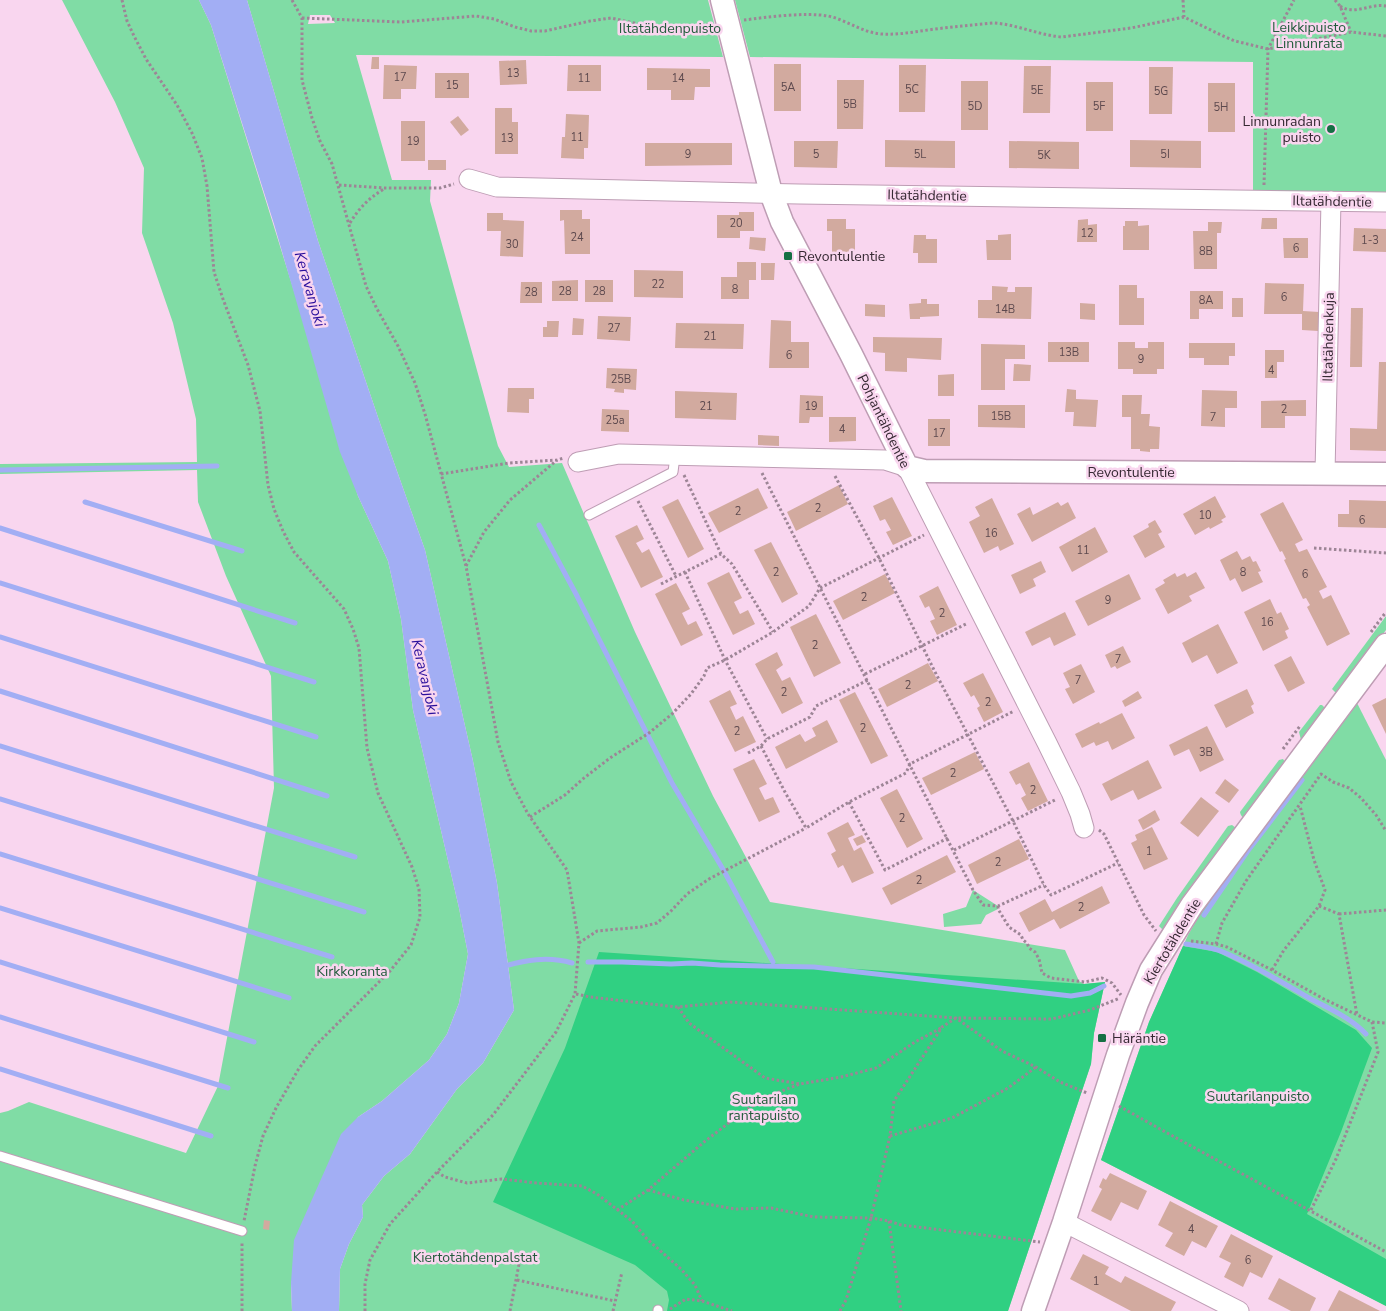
<svg xmlns="http://www.w3.org/2000/svg" width="1386" height="1311" font-family="'Nunito Sans',sans-serif">
<rect width="100%" height="100%" fill="#f9d6ef"/>
<g fill="#80dca5" fill-rule="evenodd">
<polygon points="62,0 199,0 211,25 358,496 388,561 401,619 413,710 459,908 468,954 459,1003 447,1034 429,1060 382,1101 358,1117 291,1283 292,1311 0,1311 0,1113 8,1111 29,1102 186,1153 218,1086 274,788 271,676 226,576 198,502 197,470 0,474 0,464 197,462 196,419 173,323 142,233 144,168 115,102"/>
<path d="M247,0H708L723,57L356,55L392,180H431L430,201L498,446L509,467L562,463L635,632L713,796L770,902L1065,950L1079,981L1084,984L1105,982L1094,1033L1091,1064L1008,1311H339L340,1269L349,1244L363,1217L362,1205L384,1176L410,1154L457,1089L483,1063L514,1010L497,883L473,761L425,550L381,426L318,241ZM310,15H330L335,23L308,24Z"/>
<polygon points="735,0 1386,0 1386,193 1253,192 1253,62 750,57"/>
<polygon points="1386,616 1386,630 1339,693 1337,694 1332,689"/>
<polygon points="1356,701 1386,760 1386,1306 1101,1160 1149,1022 1188,935 1207,902"/>
<polygon points="1320,705 1322,705 1325,708 1301,740 1299,732"/>
<path d="M1283,759L1285,762L1247,818C1243,818 1241,817 1240,812L1279,760Z"/>
<polygon points="1232,825 1236,828 1164,931 1159,926 1177,898 1228,826"/>
<polygon points="973,890 998,906 998,909 986,915 981,924 944,927 943,914 966,907"/>
</g>
<g fill="#30d082">
<polygon points="1183,946 1217,952 1257,972 1356,1030 1372,1048 1341,1132 1307,1214 1386,1259 1386,1306 1101,1160 1149,1022"/>
<polygon points="599,952 1084,984 1105,982 1094,1033 1091,1064 1008,1311 667,1311 669,1300 667,1291 635,1265 493,1202 565,1048"/>
</g>
<polygon fill="#a2aef4" points="199,0 247,0 318,241 381,426 425,550 473,761 497,883 514,1010 483,1063 457,1089 410,1154 384,1176 362,1205 363,1217 349,1244 340,1269 339,1311 292,1311 291,1283 294,1240 341,1134 358,1117 382,1101 429,1060 447,1034 459,1003 468,954 459,908 413,710 401,619 388,561 358,496 340,452 274,224 211,25"/>
<g fill="none" stroke-linecap="round" stroke-linejoin="round">
<g stroke="#a2aef4" stroke-width="5">
<polyline points="0,470 217,466"/>
<polyline points="85,502 242,551"/>
<polyline points="539,525 576,594 672,783 724,871 773,962"/>
<polyline points="0,528 295,623"/>
<polyline points="0,583 314,682"/>
<polyline points="0,637 316,737"/>
<polyline points="0,691 327,796"/>
<polyline points="0,746 355,857"/>
<polyline points="0,799 364,912"/>
<polyline points="0,854 332,957"/>
<polyline points="0,908 289,998"/>
<polyline points="1204,915 1247,852 1302,780"/>
<path d="M1186,944C1198,946 1212,947 1223,952C1254,965 1283,983 1311,999C1330,1009 1351,1018 1366,1034"/>
<polyline points="0,962 254,1042"/>
<polyline points="588,962 622,962 671,964 692,963 720,965 814,967 1071,996 1090,993 1104,986"/>
<path d="M501,967C525,960 548,956 572,963"/>
<polyline points="0,1017 228,1088"/>
<polyline points="0,1069 211,1136"/>
</g>
</g>
<g fill="#d2aa9f">
<polygon points="372,57 379,57 379,69 371,69"/>
<polygon points="526,60 527,84 500,85 499,61"/>
<rect x="774" y="64" width="27" height="47"/>
<polygon points="384,65 417,66 416,89 401,89 401,99 383,99"/>
<polygon points="568,65 601,65 601,91 567,91"/>
<polygon points="899,65 926,65 925,112 899,112"/>
<polygon points="1024,66 1051,66 1050,113 1023,113"/>
<polygon points="1149,67 1173,67 1172,114 1149,114"/>
<polygon points="647,68 710,69 710,87 695,87 694,100 671,100 671,90 647,90"/>
<rect x="435" y="73" width="34" height="25"/>
<polygon points="837,80 864,80 863,129 837,129"/>
<rect x="961" y="81" width="27" height="49"/>
<rect x="1086" y="82" width="27" height="49"/>
<rect x="1208" y="83" width="27" height="49"/>
<polygon points="495,108 512,108 512,122 518,122 518,154 495,154"/>
<polygon points="566,114 589,115 588,148 584,148 584,159 561,158 562,137 565,137"/>
<polygon points="458,116 469,130 461,136 450,122"/>
<rect x="401" y="121" width="24" height="40"/>
<polygon points="885,140 955,141 955,168 885,167"/>
<polygon points="1130,140 1201,141 1201,168 1130,167"/>
<polygon points="794,141 838,141 837,168 794,167"/>
<polygon points="1009,141 1079,142 1079,169 1009,168"/>
<polygon points="645,143 732,143 732,165 645,166"/>
<rect x="428" y="160" width="18" height="10"/>
<polygon points="560,210 582,210 582,219 590,219 590,254 565,254 564,220 560,221"/>
<polygon points="739,212 754,212 754,231 740,231 740,238 717,238 717,215 739,215"/>
<polygon points="487,213 503,213 503,220 524,221 523,257 500,256 501,231 487,231"/>
<polygon points="1262,218 1277,218 1277,229 1261,229"/>
<polygon points="827,219 846,219 846,229 855,229 855,260 832,260 832,231 827,231"/>
<polygon points="1088,219 1088,225 1097,224 1097,242 1077,242 1078,220"/>
<polygon points="1125,221 1138,221 1138,226 1149,225 1149,250 1123,250 1123,226 1125,226"/>
<polygon points="1208,222 1222,222 1221,233 1217,233 1217,269 1194,269 1193,231 1208,231"/>
<polygon points="1354,228 1386,229 1386,252 1353,251"/>
<polygon points="1011,234 1011,260 987,260 986,240 998,240 998,235"/>
<polygon points="914,235 926,235 926,239 937,239 937,263 918,263 918,253 913,253"/>
<polygon points="750,237 766,238 765,251 749,249"/>
<polygon points="1283,238 1308,238 1308,258 1284,258"/>
<polygon points="737,262 756,262 756,280 749,280 749,299 721,299 721,277 737,277"/>
<polygon points="761,263 775,263 774,280 761,280"/>
<polygon points="634,270 683,271 683,298 634,297"/>
<polygon points="578,280 578,301 552,301 552,281"/>
<rect x="585" y="280" width="28" height="22"/>
<polygon points="521,282 542,282 542,303 520,303"/>
<polygon points="1265,283 1304,284 1303,311 1319,312 1318,331 1302,330 1302,314 1264,314"/>
<polygon points="1119,285 1137,285 1137,298 1144,298 1144,325 1119,325"/>
<polygon points="992,286 1008,287 1007,292 1015,292 1015,287 1032,287 1031,319 978,318 978,300 992,300"/>
<polygon points="1190,291 1223,291 1223,309 1199,309 1199,319 1190,319"/>
<rect x="1232" y="298" width="11" height="19"/>
<polygon points="921,299 927,299 927,304 939,304 939,316 920,317 920,319 910,319 909,304 921,303"/>
<polygon points="1080,303 1095,304 1095,320 1080,319"/>
<polygon points="865,304 885,305 885,317 865,316"/>
<polygon points="1351,308 1363,308 1362,367 1350,367"/>
<polygon points="598,316 631,317 630,341 597,339"/>
<polygon points="573,318 584,319 583,335 572,335"/>
<polygon points="771,320 791,321 791,342 809,342 809,368 769,368"/>
<polygon points="547,321 559,321 558,337 543,337 543,327 547,327"/>
<polygon points="676,323 744,324 743,349 675,348"/>
<polygon points="873,337 942,338 941,360 907,358 907,372 885,371 885,353 873,352"/>
<rect x="1048" y="342" width="41" height="20"/>
<polygon points="1118,342 1135,342 1135,348 1148,348 1148,342 1164,342 1164,369 1157,369 1157,374 1133,374 1133,369 1118,369"/>
<polygon points="1189,343 1235,343 1235,356 1229,356 1229,365 1204,365 1204,358 1189,358"/>
<polygon points="981,344 1025,345 1025,359 1005,359 1005,390 981,390"/>
<polygon points="1265,350 1284,350 1284,362 1277,362 1277,378 1265,378"/>
<polygon points="1379,362 1386,362 1386,451 1350,450 1350,428 1377,429"/>
<polygon points="1014,364 1031,365 1030,381 1013,381"/>
<polygon points="607,368 637,369 636,390 624,389 624,393 614,392 615,389 606,388"/>
<polygon points="954,374 954,396 938,396 938,375"/>
<polygon points="508,388 534,388 534,399 529,399 529,413 507,412"/>
<polygon points="1067,389 1076,390 1076,399 1098,400 1096,427 1073,426 1074,412 1065,412"/>
<polygon points="1202,390 1237,391 1237,408 1225,408 1225,427 1201,426"/>
<polygon points="675,391 737,393 736,420 675,418"/>
<polygon points="800,395 823,396 823,417 810,417 809,423 799,423"/>
<polygon points="1122,395 1142,395 1141,414 1150,414 1149,426 1160,427 1159,449 1150,449 1150,452 1140,451 1140,449 1131,449 1131,417 1122,417"/>
<polygon points="1306,400 1306,416 1285,416 1285,428 1261,428 1261,401"/>
<polygon points="978,405 1025,405 1025,428 978,427"/>
<polygon points="602,409 629,410 629,432 601,431"/>
<polygon points="829,417 856,417 856,441 829,442"/>
<rect x="928" y="419" width="22" height="27"/>
<polygon points="758,435 779,436 779,446 758,445"/>
<polygon points="839,485 848,504 796,531 787,512"/>
<polygon points="758,488 768,508 719,533 708,513"/>
<polygon points="1215,496 1226,517 1221,520 1223,522 1210,529 1209,527 1195,535 1183,514"/>
<polygon points="892,497 912,536 893,545 886,532 891,530 885,519 880,521 873,506"/>
<polygon points="992,498 1014,544 1000,551 998,546 984,553 969,522 980,516 975,507"/>
<polygon points="678,499 704,549 688,558 662,507"/>
<polygon points="1349,500 1386,501 1386,528 1338,527 1338,514 1349,514"/>
<polygon points="1058,502 1061,506 1068,502 1076,518 1032,542 1017,514 1030,507 1033,515"/>
<polygon points="1283,502 1303,540 1295,544 1299,552 1307,549 1327,587 1319,591 1323,599 1331,595 1350,634 1327,646 1307,607 1310,605 1306,598 1303,599 1284,560 1286,559 1282,551 1280,552 1260,514"/>
<polygon points="1155,520 1162,532 1158,534 1165,547 1145,558 1133,536 1149,527 1148,524"/>
<polygon points="637,525 644,539 636,543 642,553 649,549 663,577 641,588 615,536"/>
<polygon points="1095,527 1108,552 1072,572 1059,547"/>
<polygon points="771,542 798,594 782,603 754,550"/>
<polygon points="1237,551 1242,560 1250,556 1253,562 1256,561 1261,571 1258,572 1263,582 1242,592 1235,578 1230,581 1220,560"/>
<polygon points="1041,561 1046,572 1033,579 1036,586 1020,594 1011,575"/>
<polygon points="729,572 742,598 734,602 740,614 748,610 755,624 733,635 707,583"/>
<polygon points="1196,572 1205,588 1189,596 1192,601 1168,614 1155,589 1165,583 1163,580 1175,573 1177,577 1185,573 1187,577"/>
<polygon points="885,574 895,593 843,620 833,601"/>
<polygon points="1129,574 1141,599 1088,626 1075,601"/>
<polygon points="676,583 690,609 682,613 688,625 696,621 703,635 681,646 655,594"/>
<polygon points="938,586 957,625 937,635 930,621 935,619 929,606 925,608 919,596"/>
<polygon points="1270,599 1277,614 1281,612 1289,629 1285,631 1288,638 1263,651 1244,612"/>
<polygon points="1065,612 1076,635 1054,646 1050,637 1032,646 1025,632"/>
<polygon points="816,614 841,663 814,677 790,627"/>
<polygon points="1218,624 1238,663 1217,674 1207,655 1192,663 1182,643"/>
<polygon points="1123,646 1131,662 1117,669 1115,666 1111,668 1105,655"/>
<polygon points="777,652 783,665 776,670 782,681 790,677 803,703 782,714 755,664"/>
<polygon points="1291,656 1305,683 1288,692 1274,665"/>
<polygon points="928,663 938,681 887,707 878,689"/>
<polygon points="1081,664 1095,692 1073,704 1065,689 1070,687 1063,673"/>
<polygon points="983,673 1003,712 984,722 977,708 980,706 974,695 971,697 963,683"/>
<polygon points="1247,689 1254,704 1251,706 1254,713 1226,728 1214,705"/>
<polygon points="730,690 737,704 730,707 736,720 743,716 756,742 735,752 709,701"/>
<polygon points="1138,691 1142,698 1125,707 1122,701"/>
<polygon points="855,692 888,756 871,764 839,700"/>
<polygon points="1386,698 1386,734 1372,705"/>
<polygon points="1122,713 1135,738 1112,750 1108,741 1096,746 1094,742 1082,748 1075,734 1099,722 1100,724"/>
<polygon points="827,720 838,742 786,769 775,747 800,734 805,742 816,736 812,728"/>
<polygon points="1207,726 1224,760 1200,772 1189,749 1174,756 1169,745"/>
<polygon points="975,752 984,769 931,795 922,778"/>
<polygon points="754,759 767,784 759,788 765,800 773,797 780,812 759,822 733,769"/>
<polygon points="1148,760 1162,788 1138,800 1133,790 1111,801 1102,784"/>
<polygon points="1029,762 1048,801 1028,811 1021,798 1026,795 1020,783 1016,785 1009,772"/>
<polygon points="1225,779 1239,790 1229,803 1215,793"/>
<polygon points="897,789 923,839 907,848 880,798"/>
<polygon points="1201,797 1219,811 1198,837 1180,823"/>
<polygon points="1155,810 1160,820 1143,830 1138,820"/>
<polygon points="848,822 855,835 848,838 854,851 861,847 874,873 852,883 843,865 838,868 831,854 836,851 827,833"/>
<polygon points="1152,827 1168,859 1144,870 1131,843 1137,840 1135,835"/>
<polygon points="862,835 866,842 857,846 853,839"/>
<polygon points="1019,839 1029,859 977,884 968,865"/>
<polygon points="947,855 956,872 891,905 882,888"/>
<polygon points="1102,886 1110,903 1060,929 1054,919 1029,932 1019,913 1045,899 1052,912"/>
<polygon points="1110,1173 1147,1191 1138,1210 1121,1202 1111,1221 1091,1211 1102,1189 1099,1187 1103,1178 1106,1180"/>
<polygon points="1170,1201 1218,1226 1206,1248 1192,1241 1184,1256 1165,1246 1173,1233 1158,1225"/>
<polygon points="264,1220 270,1221 269,1230 263,1229"/>
<polygon points="1231,1234 1273,1256 1262,1278 1250,1272 1243,1287 1224,1277 1231,1263 1219,1257"/>
<polygon points="1083,1254 1109,1267 1105,1274 1121,1283 1125,1276 1176,1302 1171,1311 1131,1311 1070,1279"/>
<polygon points="1279,1278 1316,1298 1310,1311 1291,1311 1268,1299"/>
<polygon points="1339,1290 1380,1311 1328,1311"/>
</g>
<g fill="none" stroke-linecap="round" stroke-linejoin="round">
<g stroke="#be9db4" stroke-width="11">
<g id="service">
<polyline points="589,515 673,472 675,456"/>
<polyline points="0,1156 242,1231"/>
<polyline points="658,1311 658,1310"/>
</g>
</g>
<g stroke="#be9db4" stroke-width="21">
<g id="minor">
<polyline points="469,179 497,187 799,194 1386,202"/>
<polyline points="578,462 619,454 885,460 907,467 1047,743 1071,792 1080,814 1084,828"/>
<polyline points="1325,473 1331,201"/>
<polyline points="1064,1222 1239,1311"/>
</g>
</g>
<g stroke="#be9db4" stroke-width="25">
<g id="tertiary">
<polyline points="722,0 771,193 782,222 851,354 907,467 924,471 1386,474"/>
<polyline points="1033,1311 1064,1222 1118,1055 1137,1003 1151,970 1192,905 1386,645"/>
</g>
</g>
<g stroke="#9d8596" stroke-width="3" stroke-dasharray="2.5 2.5" stroke-linecap="butt">
<polyline points="122,0 127,21 134,36 146,59 177,105 192,133 202,158 207,186 214,272 223,299 248,365 260,411 268,485 274,509 283,531 294,552 344,609 353,629 359,648 367,748 378,793 412,867 419,889 420,917 411,945 390,971 315,1046 298,1070 276,1108 263,1136 255,1166 244,1221"/>
<polyline points="292,0 302,18 302,80 312,118 320,141 332,164 366,286 377,309 398,346 415,383 425,414 466,566 498,742 511,782 528,814 567,870 579,943 575,994 556,1032 493,1115 437,1172 390,1224 370,1260 365,1284 365,1311"/>
<polyline points="1183,0 1184,17"/>
<polyline points="1335,0 1340,6 1351,32"/>
<path d="M1340,6C1355,16 1370,3 1386,6"/>
<polyline points="302,18 401,22 476,16 494,19 515,27 531,31 545,31 590,21 611,18 661,29 683,28 711,24"/>
<path d="M744,20C768,17 805,12 828,16C847,20 863,33 882,34C898,35 913,32 928,30C950,27 971,25 993,23C1016,24 1038,35 1062,37L1131,28L1184,17L1221,35L1235,41L1268,49L1351,32L1386,36"/>
<polyline points="339,185 385,188 440,188 454,184"/>
<polyline points="1264,185 1268,49 1294,0"/>
<path d="M350,223C359,208 369,198 384,189"/>
<polyline points="762,473 973,890 983,905 998,906 1044,885"/>
<polyline points="441,474 509,463 557,460 564,458"/>
<polyline points="684,475 721,554 732,564 773,632"/>
<polyline points="835,476 879,558 934,670 1013,821 1044,885 1051,895 1118,863"/>
<polyline points="638,501 676,576"/>
<polyline points="1314,548 1386,553"/>
<polyline points="466,566 484,532 510,500 557,460"/>
<polyline points="685,572 725,660 767,739"/>
<polyline points="661,584 721,554"/>
<polyline points="1371,632 1386,612"/>
<polyline points="865,674 968,623"/>
<polyline points="761,746 786,794 806,828 849,802 906,773 910,764 1014,711"/>
<polyline points="1283,749 1300,726"/>
<polyline points="748,753 761,746 767,739 810,717 816,706 868,680"/>
<polyline points="849,802 885,870 948,838"/>
<polyline points="530,817 565,795 584,778 610,758 649,733 672,714 691,694 704,676 707,668 725,660 773,632 809,606 820,588 924,535"/>
<polyline points="1099,830 1104,834 1144,915 1156,931"/>
<polyline points="954,850 1057,799"/>
<polyline points="998,906 998,909 1009,927 1021,935 1023,940 1027,943 1029,948 1035,952 1039,959 1042,973 1051,978 1085,982 1102,978 1112,983 1121,995"/>
<polyline points="1319,906 1339,914 1357,1015"/>
<polyline points="1339,914 1386,910"/>
<polyline points="1191,941 1216,944 1227,947 1272,970 1324,999 1372,1022 1386,1023"/>
<polyline points="579,943 597,931 641,927 657,923 671,911 687,894 709,879 806,828"/>
<polyline points="1216,944 1222,923 1246,881 1321,774 1333,782 1349,788 1361,798 1376,815 1386,831"/>
<polyline points="1272,970 1284,950 1319,906 1325,890 1314,860 1300,806"/>
<polyline points="576,994 590,997 677,1007 730,1002 956,1018 1002,1051 1036,1067 1060,1082 1087,1093"/>
<polyline points="678,1007 689,1023 765,1078 800,1084"/>
<polyline points="1119,1106 1169,1134 1386,1252"/>
<polyline points="890,1136 952,1118 1008,1088 1036,1067"/>
<polyline points="437,1172 445,1177 467,1183 502,1179 536,1183 582,1186 597,1194 632,1221 647,1239 681,1269 695,1285 702,1301"/>
<polyline points="648,1190 684,1200 735,1209 771,1208 814,1217 871,1218 889,1221 901,1225 1040,1242"/>
<polyline points="617,1210 648,1190 704,1142 739,1115 766,1097 800,1084 841,1077 876,1068 915,1042 941,1028"/>
<polyline points="1311,1210 1336,1159 1378,1052 1372,1022"/>
<polyline points="889,1221 901,1311"/>
<polyline points="517,1280 615,1301"/>
<polyline points="670,1309 686,1299 702,1301 732,1311"/>
<polyline points="242,1311 242,1242"/>
<polyline points="510,1311 520,1259"/>
<polyline points="613,1311 622,1272"/>
<polyline points="840,1311 846,1300 871,1218 890,1136 894,1101 942,1027 956,1018 1052,1019 1090,1010 1120,998"/>
</g>
<use href="#service" stroke="#fff" stroke-width="9"/>
<use href="#minor" stroke="#fff" stroke-width="19"/>
<use href="#tertiary" stroke="#fff" stroke-width="22"/>
</g>
<g fill="#157044" stroke="#f9d6ef" stroke-width="2">
<circle cx="1331" cy="129" r="5"/>
<rect x="783" y="251" width="10" height="10" rx="2.5"/>
<rect x="1097" y="1033" width="10" height="10" rx="2.5"/>
</g>
<g text-anchor="middle" stroke-width="5" stroke-linejoin="round" paint-order="stroke">
<g font-size="11" fill="#5d494e">
<text x="513" y="77">13</text>
<text x="400" y="81">17</text>
<text x="584" y="82">11</text>
<text x="678" y="82">14</text>
<text x="452" y="89">15</text>
<text x="788" y="91">5A</text>
<text x="912" y="93">5C</text>
<text x="1037" y="94">5E</text>
<text x="1161" y="95">5G</text>
<text x="850" y="108">5B</text>
<text x="975" y="110">5D</text>
<text x="1099" y="110">5F</text>
<text x="1221" y="111">5H</text>
<text x="577" y="141">11</text>
<text x="507" y="142">13</text>
<text x="413" y="145">19</text>
<text x="688" y="158">9</text>
<text x="816" y="158">5</text>
<text x="920" y="158">5L</text>
<text x="1165" y="158">5I</text>
<text x="1044" y="159">5K</text>
<text x="736" y="227">20</text>
<text x="1087" y="237">12</text>
<text x="577" y="241">24</text>
<text x="1370" y="244">1-3</text>
<text x="512" y="248">30</text>
<text x="1296" y="252">6</text>
<text x="1206" y="255">8B</text>
<text x="658" y="288">22</text>
<text x="735" y="293">8</text>
<text x="565" y="295">28</text>
<text x="599" y="295">28</text>
<text x="531" y="296">28</text>
<text x="1284" y="301">6</text>
<text x="1206" y="304">8A</text>
<text x="1005" y="313">14B</text>
<text x="614" y="332">27</text>
<text x="710" y="340">21</text>
<text x="1069" y="356">13B</text>
<text x="789" y="359">6</text>
<text x="1141" y="363">9</text>
<text x="1271" y="374">4</text>
<text x="621" y="383">25B</text>
<text x="706" y="410">21</text>
<text x="811" y="410">19</text>
<text x="1284" y="413">2</text>
<text x="1001" y="420">15B</text>
<text x="1213" y="421">7</text>
<text x="615" y="424">25a</text>
<text x="842" y="433">4</text>
<text x="939" y="437">17</text>
<text x="818" y="512">2</text>
<text x="738" y="515">2</text>
<text x="1205" y="519">10</text>
<text x="1362" y="524">6</text>
<text x="991" y="537">16</text>
<text x="1083" y="554">11</text>
<text x="776" y="576">2</text>
<text x="1243" y="576">8</text>
<text x="1305" y="578">6</text>
<text x="864" y="601">2</text>
<text x="1108" y="604">9</text>
<text x="942" y="617">2</text>
<text x="1267" y="626">16</text>
<text x="815" y="649">2</text>
<text x="1118" y="663">7</text>
<text x="1078" y="684">7</text>
<text x="908" y="689">2</text>
<text x="784" y="696">2</text>
<text x="988" y="706">2</text>
<text x="863" y="732">2</text>
<text x="737" y="735">2</text>
<text x="1206" y="756">3B</text>
<text x="953" y="777">2</text>
<text x="1033" y="794">2</text>
<text x="902" y="822">2</text>
<text x="1149" y="855">1</text>
<text x="998" y="866">2</text>
<text x="919" y="884">2</text>
<text x="1081" y="911">2</text>
<text x="1191" y="1233">4</text>
<text x="1248" y="1264">6</text>
<text x="1096" y="1285">1</text>
</g>
<g font-size="14" fill="#235c3c" stroke="#f9d6ef">
<text x="1309" y="32">Leikkipuisto<tspan x="1309" dy="16">Linnunrata</tspan></text>
<text x="670" y="33">Iltatähdenpuisto</text>
<text x="352" y="976">Kirkkoranta</text>
<text x="1258" y="1101">Suutarilanpuisto</text>
<text x="764" y="1104">Suutarilan<tspan x="764" dy="16">rantapuisto</tspan></text>
<text x="475" y="1262">Kiertotähdenpalstat</text>
</g>
<g font-size="14" fill="#362933" stroke="#f9d6ef" text-anchor="start">
<text x="1321" y="126" text-anchor="end">Linnunradan<tspan x="1321" dy="16">puisto</tspan></text>
<text x="798" y="261">Revontulentie</text>
<text x="1112" y="1043">Häräntie</text>
</g>
<g font-size="14" fill="#362933" stroke="#f9d6ef">
<text transform="translate(927 195) rotate(1)" y="5">Iltatähdentie</text>
<text transform="translate(1332 201) rotate(1)" y="5">Iltatähdentie</text>
<text transform="translate(1328 337) rotate(-89)" y="5">Iltatähdenkuja</text>
<text transform="translate(884 421) rotate(64)" y="5">Pohjantähdentie</text>
<text x="1131" y="477">Revontulentie</text>
<text transform="translate(1172 941) rotate(-59)" y="5">Kiertotähdentie</text>
</g>
<g font-size="15" font-style="italic" fill="#2a0f9c" stroke="#f9d6ef">
<text transform="translate(310 289) rotate(74)" y="5">Keravanjoki</text>
<text transform="translate(425 677) rotate(77)" y="5">Keravanjoki</text>
</g>
</g>
</svg>
